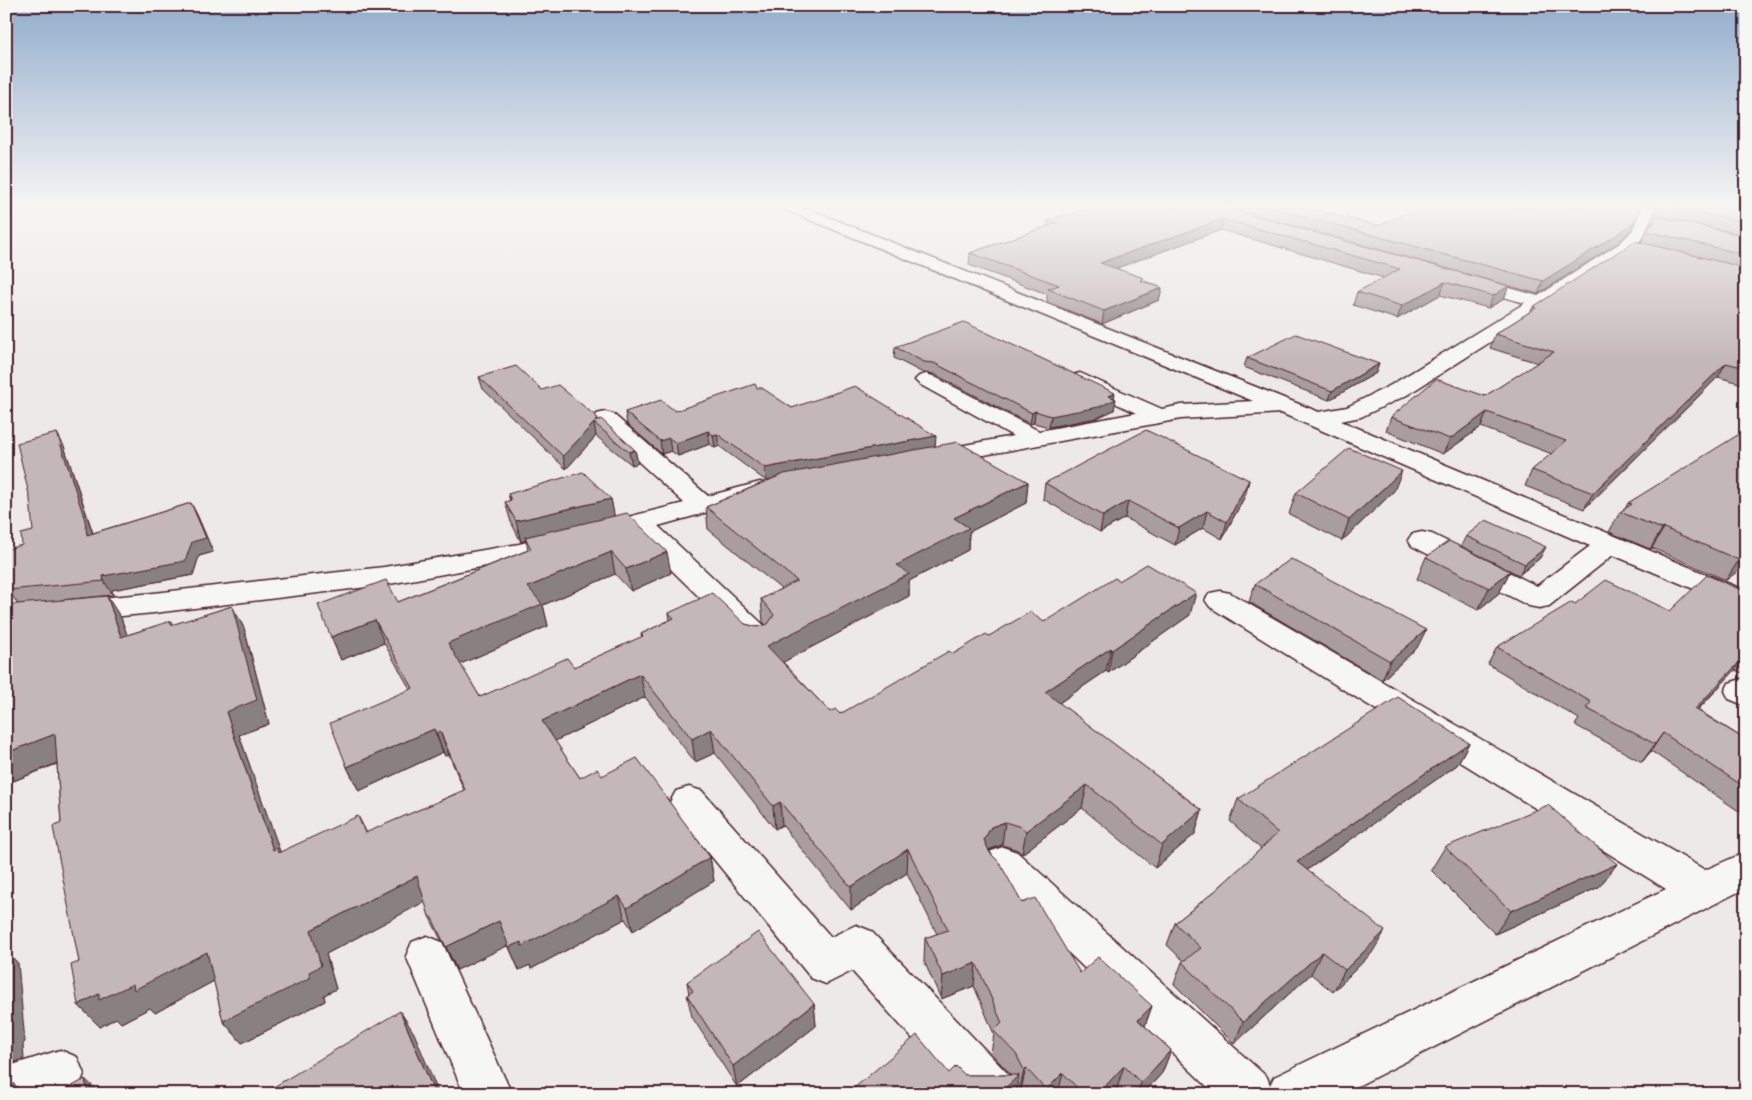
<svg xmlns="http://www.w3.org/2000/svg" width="1752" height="1100" font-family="'Patrick Hand',sans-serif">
<rect width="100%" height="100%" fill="#ece9e6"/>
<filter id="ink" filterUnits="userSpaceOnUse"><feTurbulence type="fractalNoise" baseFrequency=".02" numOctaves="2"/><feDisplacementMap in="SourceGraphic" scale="10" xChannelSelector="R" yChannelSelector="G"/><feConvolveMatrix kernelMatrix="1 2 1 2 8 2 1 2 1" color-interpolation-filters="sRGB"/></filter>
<g filter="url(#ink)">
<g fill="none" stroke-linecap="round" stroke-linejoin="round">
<g stroke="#4a1f2b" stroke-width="3">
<g id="minor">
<polygon points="784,207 803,207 1319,412 1347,407 1391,385 1525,303 1464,286 1461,282 1464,278 1470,277 1538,296 1620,243 1632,231 1642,207 1656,207 1644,236 1632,249 1591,278 1407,395 1361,417 1341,421 1746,591 1746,611 1613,555 1549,606 1539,608 1529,606 1412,546 1408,540 1412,534 1422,532 1432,534 1537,586 1590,546 1281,413 1181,419 935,464 927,462 923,457 927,452 1013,436 919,384 915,380 919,376 926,374 933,376 1039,431 1136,413 1073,383 1069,379 1073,375 1080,373 1162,409 1181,405 1253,401 786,210"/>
<polygon points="605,412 613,414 708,496 760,482 769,485 773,490 769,495 658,526 770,631 774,638 770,645 759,648 748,645 633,532 519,560 384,585 154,613 6,627 6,607 154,593 384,567 519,544 684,503 597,424 594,419 597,414"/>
<polygon points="1220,591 1230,593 1705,870 1746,852 1746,888 1342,1094 1215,1094 989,876 983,864 989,852 1003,847 1017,852 1267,1077 1270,1085 1274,1077 1666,889 1210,607 1205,600 1210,593"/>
<polygon points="1741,679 1746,681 1746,706 1729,699 1725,691 1729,683"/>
<polygon points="689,787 702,791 831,937 856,925 871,931 1011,1077 1018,1094 962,1094 852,971 826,984 811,978 676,813 670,802 676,791"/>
<polygon points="427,936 442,942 512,1094 464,1094 406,956 412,942"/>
<polygon points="60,1050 77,1057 84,1074 77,1091 70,1094 6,1094 6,1067"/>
</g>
</g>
<use href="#minor" fill="#f6f6f2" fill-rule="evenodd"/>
</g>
<g fill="#a99d9d" stroke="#4a1f2b">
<polygon points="1223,207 1504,299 1488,308 1440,295 1397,319 1353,305 1357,292 1384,278 1221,230 1116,268 1144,281 1162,288 1159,300 1102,324 1047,302 1047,294 969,265 970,253 1047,227 1048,220"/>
<polygon points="1226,207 1305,207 1378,226 1630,230 1619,242 1538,294"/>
<polygon points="1657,207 1746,207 1746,235 1655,216"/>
<polygon points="1656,216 1746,236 1746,385 1718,377 1584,509 1525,486 1532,470 1552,454 1481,427 1443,454 1386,431 1391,417 1485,396 1538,363 1490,348 1495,334 1531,311 1533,307 1641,243 1646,231 1651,226"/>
<polygon points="895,347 1114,398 1114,410 1097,418 1049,427 1034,423 1030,424 934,374 923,373 894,358"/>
<polygon points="1247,358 1376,373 1329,400 1244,367"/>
<polygon points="479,377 542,390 599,420 635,450 638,463 632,465 596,436 566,469 483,389"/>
<polygon points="757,388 792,408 935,446 1028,482 1026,503 969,532 968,550 909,581 909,596 783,662 830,712 840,714 953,654 989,636 1044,622 1119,581 1190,615 1108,673 1106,671 1059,703 1202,810 1195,834 1155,868 1082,808 1022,854 1018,850 1002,845 989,850 1022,903 1080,973 1152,1006 1145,1026 1171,1050 1162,1073 1143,1094 1123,1094 1117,1088 1112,1094 1025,1094 1021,1090 1019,1092 1017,1087 1016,1094 847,1094 949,1073 965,1075 1011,1075 991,1053 994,1034 974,986 941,999 924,961 925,938 937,934 907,873 851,910 782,825 775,829 715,753 695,762 645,697 555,741 580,778 602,776 710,857 714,881 633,931 625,919 531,969 530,965 519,970 508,945 457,970 443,941 441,940 429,916 425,901 326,954 336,989 324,995 325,1001 242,1043 223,1021 214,981 155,1013 150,1008 121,1023 116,1018 100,1027 78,1005 79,962 61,823 57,764 6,784 6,605 18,604 8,590 33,531 64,446 93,533 191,503 198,517 213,552 199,556 193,575 112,590 113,595 61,600 121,618 127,635 171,621 173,625 232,606 244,628 269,724 239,735 280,852 367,833 464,790 449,755 445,756 443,752 359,791 347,767 410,689 384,643 341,660 331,637 398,602 528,550 526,540 521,542 511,522 505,502 510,501 508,494 611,499 614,516 671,573 631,591 615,574 543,605 548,626 460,664 480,697 574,667 642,637 641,634 670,620 669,613 745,624 757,627 766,625 763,622 761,599 781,589 708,529 706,507 769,480 766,481 719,446 715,448 710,444 678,456 671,451 662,454 627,424 625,412 675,411"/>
<polygon points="1746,435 1746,565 1726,580 1652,548 1650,549 1609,532 1620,512 1625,509 1628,503"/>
<polygon points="1249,480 1245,496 1222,539 1203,528 1175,545 1125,518 1100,532 1043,499 1045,483"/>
<polygon points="1394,491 1342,541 1289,514 1296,493"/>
<polygon points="1466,536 1540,558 1519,575 1461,546"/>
<polygon points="1426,557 1510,571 1499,593 1478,610 1417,579"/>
<polygon points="1255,584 1417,648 1382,680 1249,602"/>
<polygon points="1746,592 1746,675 1735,670 1698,710 1746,740 1746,816 1651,751 1642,762 1575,725 1579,719 1488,664 1497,647 1575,604 1670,611"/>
<polygon points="1469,743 1457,765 1307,870 1372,953 1333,992 1311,974 1234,1044 1174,984 1182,962 1184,961 1167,945 1175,923 1215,891 1261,849 1230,821 1238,799"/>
<polygon points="1445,847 1617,864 1599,887 1495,934 1431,870"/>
<polygon points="687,982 814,1004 816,1026 737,1087 692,1017 687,995 689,994"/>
</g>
<g fill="#898080" stroke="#4a1f2b">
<polygon points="1223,219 1221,230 1098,275 1100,263"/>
<polygon points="1636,219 1630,230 1619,242 1538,294 1543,281"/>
<polygon points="1445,282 1440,295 1397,319 1402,306"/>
<polygon points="1509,286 1504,299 1488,308 1493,296"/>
<polygon points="1162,288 1159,300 1102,324 1104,311"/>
<polygon points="1726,363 1718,377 1584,509 1593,493"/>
<polygon points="1379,364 1376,373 1329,400 1332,391"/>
<polygon points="1115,393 1114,400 1116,399 1114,410 1097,418 1049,427 1051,416 1109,396"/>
<polygon points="1035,411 1034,423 1030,424 1032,413"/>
<polygon points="1487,412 1481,427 1443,454 1450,439"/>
<polygon points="594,423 596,436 566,469 563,456"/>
<polygon points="708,431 710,444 678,456 676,443"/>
<polygon points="57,433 64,446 93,534 87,535"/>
<polygon points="717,434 719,446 715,448 713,435"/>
<polygon points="936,436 935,448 766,481 765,468"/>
<polygon points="669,438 671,451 662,454 660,441"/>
<polygon points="635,450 638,463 632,465 629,452"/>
<polygon points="1402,471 1394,491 1342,541 1349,520"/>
<polygon points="1249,480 1245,496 1222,539 1227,522"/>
<polygon points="1028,482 1026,503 969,532 968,550 909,581 909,596 770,669 767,646 954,518"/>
<polygon points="611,499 615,519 525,537 526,540 521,542 516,521"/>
<polygon points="1128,501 1125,518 1100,532 1103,516"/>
<polygon points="191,503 198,517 213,552 199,556 193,575 112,590 113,595 104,581 103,576"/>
<polygon points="1207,511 1203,528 1175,545 1179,528"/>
<polygon points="1664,528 1652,548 1650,549 1662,529"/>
<polygon points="1546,547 1540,558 1519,575 1525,564"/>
<polygon points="611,552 615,574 543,605 548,626 456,666 448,643 528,587"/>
<polygon points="667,552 671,573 631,591 626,569"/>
<polygon points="1746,556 1746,565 1726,580 1739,560"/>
<polygon points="1510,571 1499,593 1478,610 1489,588"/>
<polygon points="1196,593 1190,615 1108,673 1112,650"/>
<polygon points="107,596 121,618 136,659 121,637"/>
<polygon points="232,606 244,628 269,724 239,735 281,854 273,850 226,712"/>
<polygon points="375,620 384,643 341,660 331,637"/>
<polygon points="1426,630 1417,648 1382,680 1390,661"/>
<polygon points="1111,648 1106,671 1041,715 1045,692"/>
<polygon points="1746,655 1735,670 1682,726 1695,709"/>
<polygon points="640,674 645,697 549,744 542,721"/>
<polygon points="434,729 443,752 359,791 347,767"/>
<polygon points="711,729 715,753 695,762 692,739"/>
<polygon points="440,731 449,755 445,756 436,733"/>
<polygon points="1663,733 1651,751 1642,762 1655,744"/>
<polygon points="55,734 72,757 6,784 6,753"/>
<polygon points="1469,743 1457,765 1287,884 1297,862"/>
<polygon points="1087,785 1082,808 1022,854 1026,831"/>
<polygon points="780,802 782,825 775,829 773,806"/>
<polygon points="1202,810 1195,834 1155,868 1162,845"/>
<polygon points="358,816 370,839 365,833"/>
<polygon points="1005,822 1002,845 988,850 984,840 991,827"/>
<polygon points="908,849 907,873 851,910 851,887"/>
<polygon points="710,857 714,881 633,931 627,908"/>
<polygon points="6,864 10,886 6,888"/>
<polygon points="1617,864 1599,887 1495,934 1511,911"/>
<polygon points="417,876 428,900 326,954 336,989 324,995 325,1001 242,1043 223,1021 311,930"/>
<polygon points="619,896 625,919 531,969 530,965 519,970 509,947"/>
<polygon points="499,921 509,945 457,970 446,947"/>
<polygon points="1385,931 1372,953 1333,992 1345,970"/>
<polygon points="6,951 18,963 25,1042 23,1044 24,1059 6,1065"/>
<polygon points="207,952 225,975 155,1013 150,1008 121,1023 116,1018 100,1027 78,1005 99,994 133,984"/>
<polygon points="1322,952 1311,974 1234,1044 1243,1022"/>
<polygon points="976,963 974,986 941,999 943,976"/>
<polygon points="814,1004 816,1026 737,1087 733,1066"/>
<polygon points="1152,1006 1144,1028 1138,1020"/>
<polygon points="400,1011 414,1033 439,1094 435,1094"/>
<polygon points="1171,1050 1162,1073 1143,1094 1137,1094 1141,1083"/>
<polygon points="1124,1066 1117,1088 1112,1094 1098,1094"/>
<polygon points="1026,1068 1021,1090 1019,1092 1024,1070"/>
<polygon points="1063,1073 1058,1094 1045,1094 1046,1090"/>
<polygon points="1019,1075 1016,1094 999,1094"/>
<polygon points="6,1077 25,1094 6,1094"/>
<polygon points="85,1079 101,1094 88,1094"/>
</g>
<g fill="#c4b7b7" stroke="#4a1f2b">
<polygon points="1092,207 1223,207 1509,286 1493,296 1445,282 1402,306 1357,292 1400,269 1223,219 1100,263 1144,278 1140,280 1162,288 1104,311 1048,289 1059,285 970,253 1057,223 1048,220"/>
<polygon points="1268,207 1305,207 1378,226 1421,207 1641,207 1636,219 1624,230 1543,281"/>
<polygon points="1671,207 1746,207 1746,222"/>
<polygon points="1656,216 1746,236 1746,255 1646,231 1654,223"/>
<polygon points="1635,241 1746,268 1746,368 1726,363 1593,493 1532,470 1566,441 1487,412 1450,439 1391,417 1436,379 1485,396 1554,352 1495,334 1536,308 1533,307"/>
<polygon points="964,322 1115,393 1109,396 1116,399 1099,407 1051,416 1035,411 1032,413 934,363 924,362 895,347"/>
<polygon points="1296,334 1379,364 1332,391 1247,358"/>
<polygon points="516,366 542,390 558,385 598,418 595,422 601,419 635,450 629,452 594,423 563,456 479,377"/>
<polygon points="755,384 757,388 762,388 792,408 855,386 936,436 765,468 717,434 713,435 708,431 676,443 669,438 660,441 625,412 661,400 675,411"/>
<polygon points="1146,430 1249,480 1227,522 1207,511 1179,528 1128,501 1103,516 1045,483"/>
<polygon points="57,433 85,520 87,535 191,503 206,538 192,542 185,561 103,576 104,581 8,590 7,549 22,545 21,534 33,531 30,499 17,443"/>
<polygon points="1741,433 1746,435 1746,556 1739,560 1664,528 1662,529 1620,512 1632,504 1628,503"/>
<polygon points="958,442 1028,482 954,518 969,528 897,565 909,574 767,646 830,712 835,709 840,714 949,651 953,654 986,634 989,636 1030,612 1044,622 1115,578 1119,581 1147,564 1196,593 1112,650 1111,648 1045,692 1202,810 1162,845 1087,785 1026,831 1021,827 1005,822 991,827 984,840 990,853 999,862 1022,903 1035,898 1080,973 1098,957 1152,1006 1138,1020 1171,1050 1141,1083 1124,1066 1098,1094 1083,1094 1063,1073 1046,1090 1026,1068 1024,1070 1016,1054 994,1031 1002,1023 976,963 943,976 925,938 948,930 908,849 851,887 780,802 773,806 711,729 692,739 640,674 542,721 580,778 597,769 602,776 637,758 710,857 627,908 619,896 522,946 521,942 509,947 499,921 446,947 432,918 429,916 417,876 311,930 321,966 309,972 310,978 223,1021 207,952 134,990 133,984 99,1000 99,994 78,1005 71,965 79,962 53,827 61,823 55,734 6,753 6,605 107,596 121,637 171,621 171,625 232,606 257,700 226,712 273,850 277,848 278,853 358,816 365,833 465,790 440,731 436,733 434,729 347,767 330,723 413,688 375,620 331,637 318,605 386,580 398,602 531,549 525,537 627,513 667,552 626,569 611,552 528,587 542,604 448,643 480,697 567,658 574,667 643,636 641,634 674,618 669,613 712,593 745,624 757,627 768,624 774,615 761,599 797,581 706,507 784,474"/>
<polygon points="1349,448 1402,471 1349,520 1296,493"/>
<polygon points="583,472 611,499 516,521 505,502 511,500 508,494"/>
<polygon points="1486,520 1546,547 1525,564 1466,536"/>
<polygon points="1449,541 1510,571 1489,588 1426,557"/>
<polygon points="1291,559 1426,630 1390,661 1255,584"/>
<polygon points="1707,575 1746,592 1746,655 1695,709 1746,740 1746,788 1663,733 1655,744 1586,708 1591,702 1497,647 1572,602 1575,604 1606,580 1670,611"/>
<polygon points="1398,697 1469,743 1297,862 1385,931 1345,970 1322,952 1243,1022 1182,962 1201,948 1175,923 1215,891 1278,833 1238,799"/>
<polygon points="1548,805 1617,864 1511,911 1445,847"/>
<polygon points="758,932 814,1004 733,1066 687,995 693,991 687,982"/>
<polygon points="400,1011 435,1094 262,1094"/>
<polygon points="917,1035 949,1073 956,1066 965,1075 1019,1075 999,1094 847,1094"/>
<polygon points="85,1079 88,1094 58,1094"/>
</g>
</g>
<linearGradient id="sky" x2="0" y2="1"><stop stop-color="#92adcc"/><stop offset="0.57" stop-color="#f6f5f4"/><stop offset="1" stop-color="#f6f5f4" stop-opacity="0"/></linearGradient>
<rect width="1752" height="361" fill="url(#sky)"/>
<rect width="1752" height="1100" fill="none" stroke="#f6f6f2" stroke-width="25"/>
<rect x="12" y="12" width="1727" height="1075" fill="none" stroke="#4a1f2b" stroke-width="2" filter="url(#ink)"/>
</svg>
